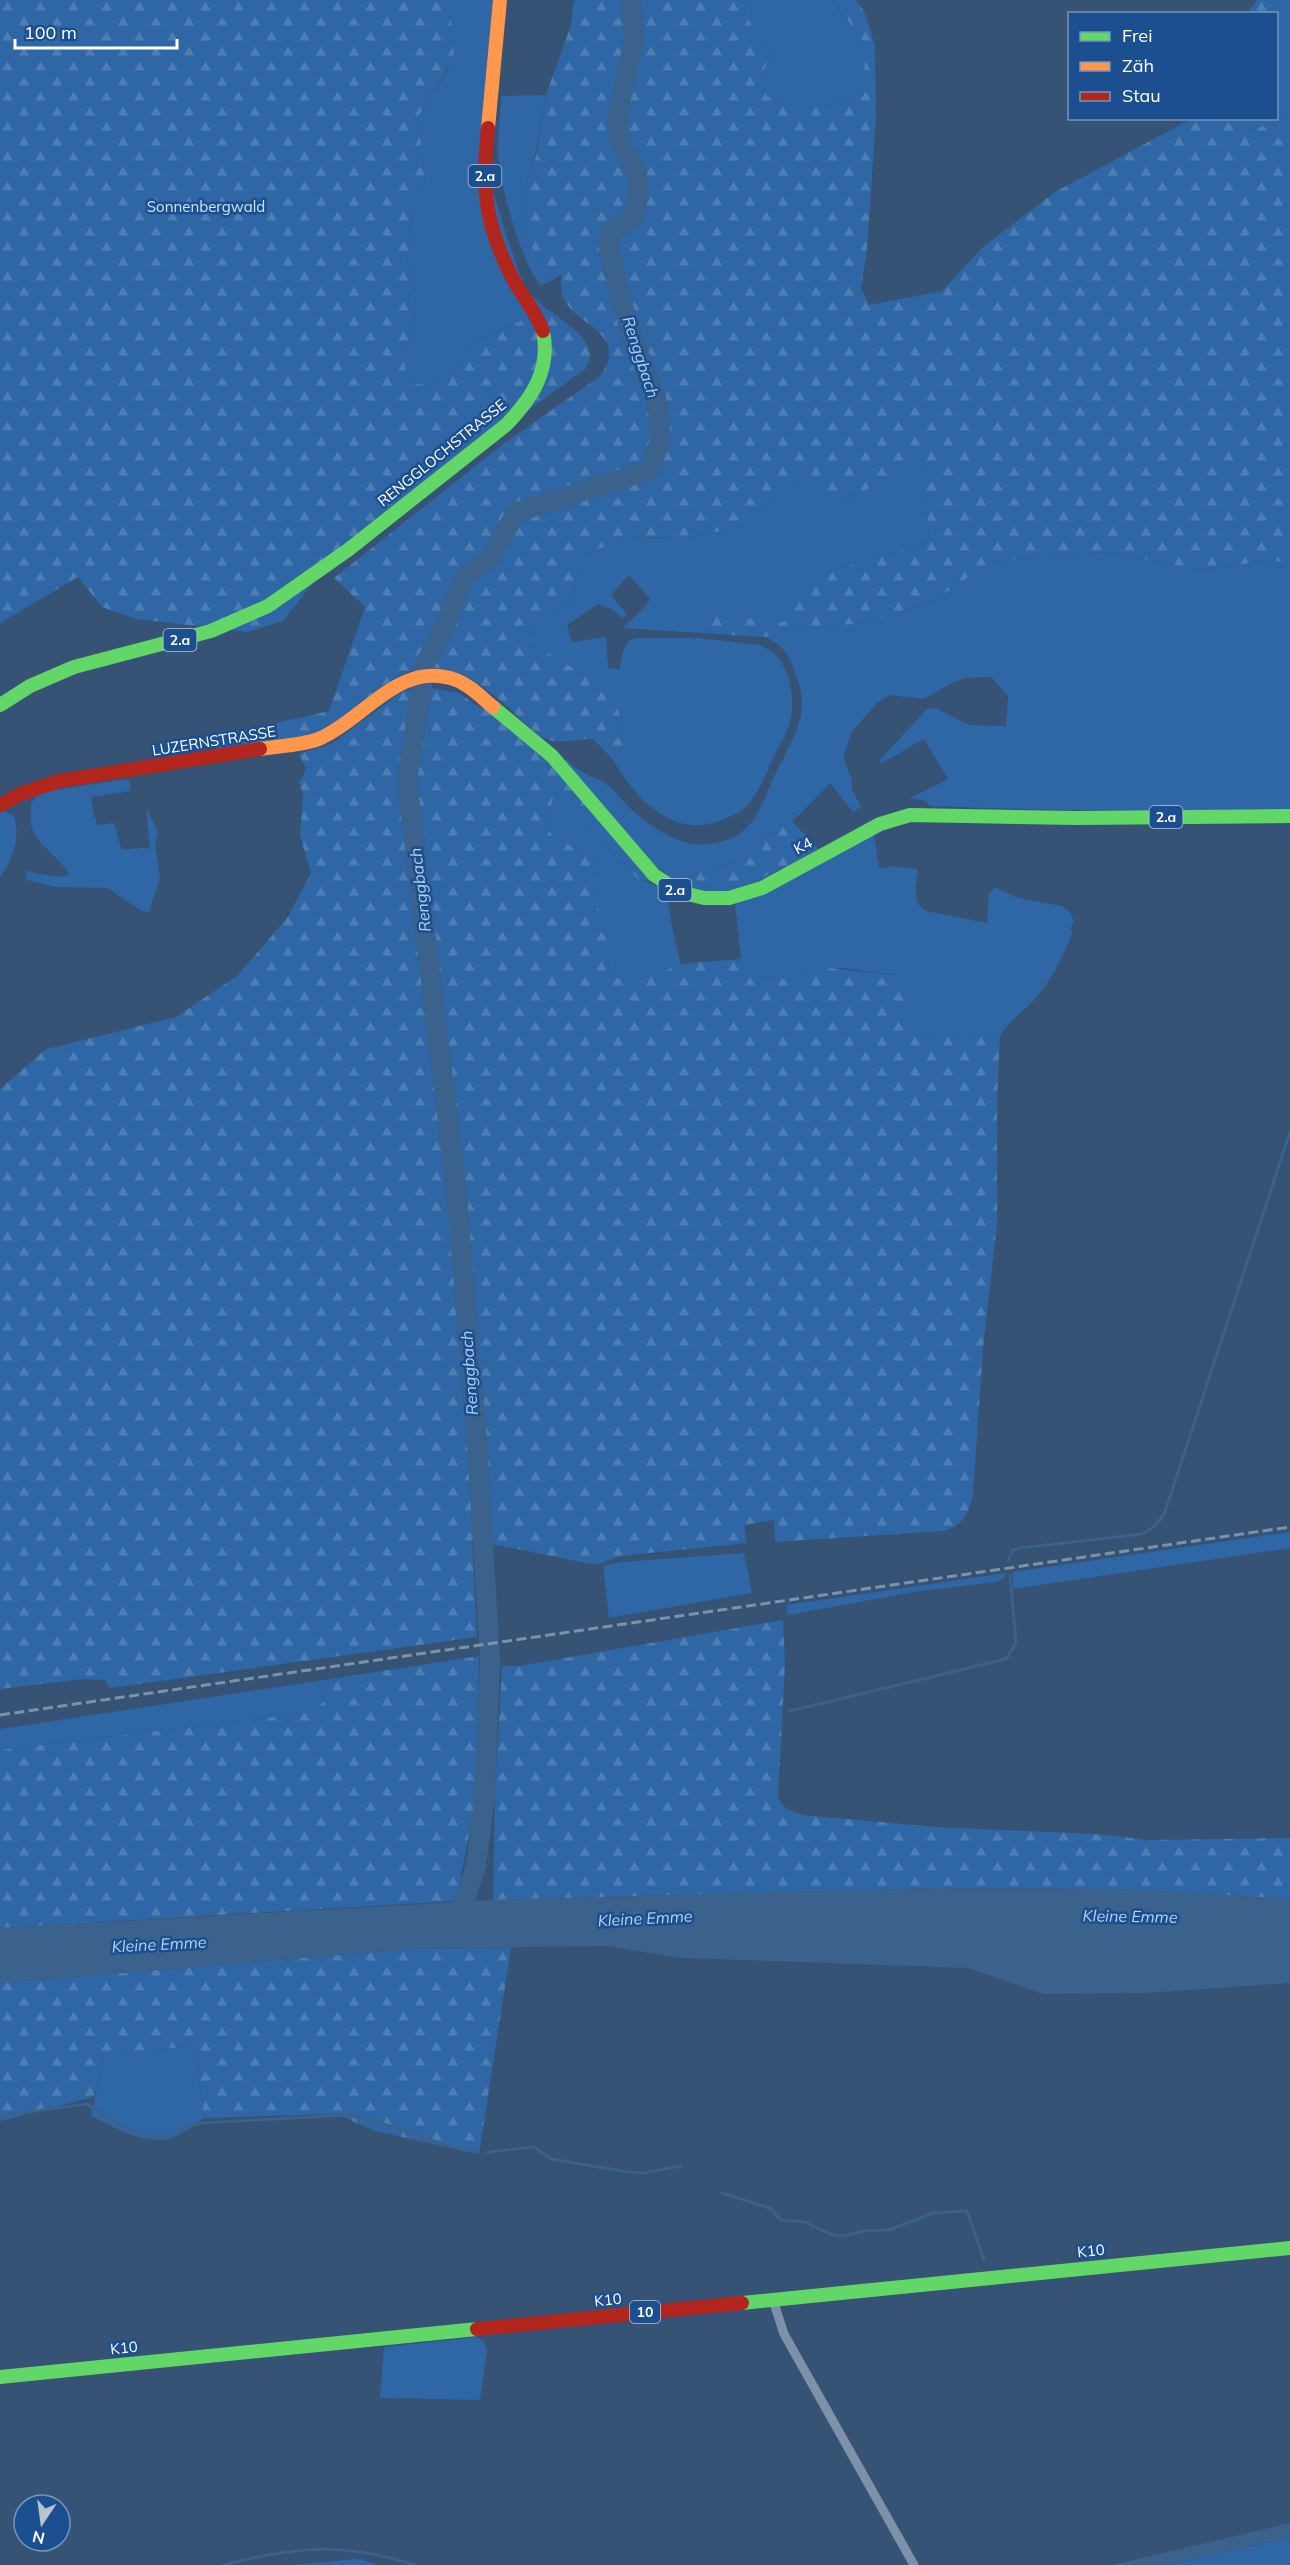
<svg xmlns="http://www.w3.org/2000/svg" width="1290" height="2565" font-family="Mulish,sans-serif">
<defs>
<pattern id="forest-firs" width="22" height="20" patternUnits="userSpaceOnUse" patternTransform="scale(1.5)"><rect width="22" height="20" fill="#2f66a5"/><path d="M5 1l3.5 6h-7zM16 11l3.5 6h-7z" fill="#4e7db2"/></pattern>
</defs>
<rect width="100%" height="100%" fill="#365274"/>
<g fill="#2f66a5">
<polygon points="446,0 500,0 489,177 506,234 523,283 530,294 547,309 469,344 463,352 458,369 429,385 417,384 406,372 404,360 412,333 416,291 407,259 412,213 425,180 418,117 449,68 450,8"/>
<polygon points="747,0 833,0 839,11 859,33 867,50 862,91 857,99 809,108 767,96 760,80 771,54 744,13"/>
<polygon points="1279,0 1290,0 1290,114 1254,130 1236,123 1236,119 1276,118 1276,14 1269,13"/>
<path d="M546,95L535,156L527,181L522,226L548,283L540,285C523,264 504,199 500,171C496,147 500,121 501,96Z"/>
<path d="M920,464L930,541L828,572L787,621L705,631L715,634L623,628L644,608L650,599L629,575L611,595L627,614L622,618L613,610L598,604L567,625L572,642L606,637L608,668L619,670L623,651L629,640L637,638H700L759,645C788,653 797,695 790,722C787,735 778,748 773,759C766,774 759,791 749,804C742,812 731,816 722,820C673,840 635,798 613,760L623,747C622,736 624,720 618,710C597,672 551,666 526,632L569,603L582,560L593,551L630,537L682,538L726,530L749,518L801,478L842,501Z"/>
<path d="M1108,552L1199,570L1273,560L1290,565V811C1170,812 1051,811 931,806L923,800L911,799L910,798L948,779L924,739L882,763L879,761L927,709L936,708L969,725L1006,726L1008,696L991,677L966,678L952,683L924,699L890,695L877,703L852,732L843,757L852,780V789L861,807L853,812L830,783L796,818L780,830L757,839L734,863L684,876C726,889 742,883 782,870C759,881 734,894 708,892C656,889 597,800 565,762L567,759C582,778 595,774 609,786C617,793 623,802 631,809C648,824 671,841 694,844C709,846 730,842 742,832C757,820 764,799 772,781C781,761 802,728 802,705C803,693 798,681 794,670C788,653 781,644 765,637L790,629L869,623L934,600L993,561Z"/>
<path d="M126,779L130,783L131,791L91,797L94,818H96L97,825L114,823L121,848C130,852 141,845 150,849L146,807L158,832L155,844L160,878L149,912L141,911L108,888L55,887L27,880L25,870C39,875 50,875 64,877L69,874C60,858 38,846 32,828C30,821 31,810 31,803L37,795L49,791Z"/>
<path d="M557,796L565,802L638,879C668,885 668,901 672,927C675,940 678,952 681,964C660,974 639,987 616,977C616,950 605,940 599,917C596,899 599,878 596,859L553,836L546,828L553,798Z"/>
<path d="M4,811L14,816C21,838 13,858 0,877V813Z"/>
<path d="M874,834L879,867L887,869L888,866L918,869C916,885 911,901 926,911L987,923L989,893L995,887L1018,898L1062,906L1071,914L1074,921L1070,929L1073,931C1064,956 1051,981 1033,1001C1021,1013 1009,1021 1000,1036C971,1030 941,1042 912,1035L907,1021L902,978L896,975L842,968L803,972L789,980L757,976L741,959L735,903Z"/>
<polygon points="1290,1532 1290,1548 1013,1589 1013,1572"/>
<polygon points="744,1553 752,1593 609,1618 603,1566 621,1562"/>
<polygon points="1006,1573 1004,1578 996,1582 920,1591 788,1615 786,1605"/>
<polygon points="330,1679 324,1701 312,1712 0,1750 0,1729"/>
<path d="M195,2046L204,2118C195,2124 183,2134 172,2138C144,2146 115,2127 91,2116L104,2054Z"/>
<polygon points="477,2337 484,2342 487,2350 480,2400 380,2398 384,2347"/>
<polygon points="1290,2537 1290,2565 1169,2565"/>
</g>
<g fill="url(#forest-firs)">
<path d="M0,0H446L450,8L454,58L418,117L425,180L412,213L407,259L416,291L412,333L404,360L406,372L417,384L429,385L458,369L463,352L469,344L547,309C560,318 590,337 590,355C590,360 587,365 585,369L516,419L324,569L283,621L248,632L136,619L102,607L78,577L0,623Z"/>
<path d="M574,0H747L744,13L771,54L760,79L767,96L809,108L857,99C862,90 863,81 864,71C869,29 851,32 833,0H856L864,11L875,45L876,118L867,250L861,288L869,305L942,291L983,247L1055,192L1191,119H1236L1237,123L1254,130L1290,114V565L1273,560L1199,570L1108,552L993,561L934,600L869,623L790,629L765,637L715,634L702,628C714,601 764,627 787,621L793,597L828,572L930,541L920,465L841,501L801,478L749,518L726,530L682,538L630,537L593,551L582,560L569,603L526,632C550,666 601,670 618,710C623,721 622,735 623,747L613,760L593,739C577,739 557,745 544,738C536,735 529,726 523,721C497,698 471,670 434,668C389,666 365,708 329,727C302,741 248,745 217,751L212,737L329,711L365,607L334,578L502,445L600,376C630,335 579,326 565,301C560,292 560,284 562,274L548,283L522,226L527,181L536,156L546,95L571,25Z"/>
<polygon points="1257,0 1279,0 1269,13 1247,13"/>
<path d="M423,686L459,693L479,707L486,708L544,756L651,881L638,879L565,802L557,796L553,798L546,828L553,836L596,859C599,878 596,899 600,917C605,941 616,949 616,977C640,987 657,972 679,965C693,961 725,961 741,959L757,976L789,980L803,972L826,968L896,975L903,978L907,1021L912,1035C941,1042 971,1030 1000,1036L997,1098V1224L983,1348L973,1495C968,1514 963,1526 943,1531L775,1542L774,1520L744,1525L747,1543L620,1556L595,1565L472,1540L477,1637L110,1688L105,1680L83,1679L0,1689V1089L46,1049L176,1017L238,975L288,917L311,873L300,836L303,794L299,783L306,769L299,754L331,744L403,691Z"/>
<path d="M792,821L818,849C788,866 756,885 720,885C708,885 695,879 683,876L734,863L757,839L780,830Z"/>
<path d="M783,1620L785,1664L778,1797C783,1808 790,1811 802,1815L935,1827L1096,1834L1148,1840L1290,1838V1899L1121,1889L936,1888L493,1900L495,1788L502,1666H519Z"/>
<polygon points="479,1656 477,1794 456,1901 0,1928 0,1750 312,1712 324,1701 330,1679"/>
<polygon points="511,1948 479,2154 375,2131 337,2114 204,2118 195,2046 104,2054 94,2097 0,2121 0,1983 410,1949"/>
<polygon points="358,2559 379,2565 290,2565 292,2565"/>
</g>
<g fill="#3b618d">
<polygon points="936,1888 1121,1889 1290,1899 1290,1983 1148,1993 1043,1994 968,1968 682,1958 605,1946 410,1949 0,1983 0,1928 493,1900"/>
<polygon points="1290,2523 1290,2537 1169,2565 1112,2565"/>
</g>
<g fill="none" stroke-linecap="round" stroke-linejoin="round">
<g stroke="#3b618d" stroke-width="3">
<path d="M1008,1560L1013,1550L1020,1548L1142,1534C1153,1528 1159,1523 1165,1512L1290,1132"/>
<polyline points="790,1711 1006,1659 1016,1643 1010,1576"/>
<path d="M0,2116L87,2104C111,2119 138,2142 169,2136C174,2135 180,2130 185,2127C191,2125 198,2124 203,2123L347,2115C392,2122 432,2145 477,2152"/>
<polyline points="488,2152 534,2147 551,2159 629,2172 644,2173 681,2166"/>
<polyline points="722,2193 770,2208 781,2220 805,2222 832,2235 843,2236 864,2231 889,2230 933,2213 967,2211 984,2260"/>
<path d="M224,2565C297,2546 343,2542 415,2565"/>
</g>
<path stroke="#3b618d" stroke-width="20" d="M456,1926L476,1866L485,1794L490,1659L476,1427L456,1188L407,781L425,664L443,629L466,575L489,559L517,512L650,470L660,441V425L656,397L633,340L618,288L609,247V239L613,229L633,219C639,199 642,180 631,161C625,151 619,144 618,132C616,101 628,76 633,46C636,31 632,15 630,0"/>
<polyline stroke="#7d92a8" stroke-width="9" points="773,2300 784,2334 914,2565"/>
<g stroke="#63d668" stroke-width="14">
<path d="M0,705L30,686L74,667L211,631L268,606L348,550L506,425C532,398 551,370 543,331"/>
<polyline points="493,707 552,756 654,875 680,892 704,898 729,898 762,888 880,824 910,815 1077,818 1290,816"/>
<polyline points="742,2303 1290,2248"/>
<polyline points="0,2377 477,2329"/>
</g>
<g stroke="#ff974d" stroke-width="14">
<polyline points="488,128 500,0"/>
<path d="M260,749C278,746 308,745 323,737C367,716 401,660 456,680C470,685 482,698 493,707"/>
</g>
<g stroke="#b3261e" stroke-width="14">
<path d="M488,128C481,191 485,226 515,283C525,299 536,313 543,331"/>
<polyline points="0,805 20,794 59,781 260,749"/>
<polyline points="477,2329 742,2303"/>
</g>
<polyline stroke="#7e92a7" stroke-width="3" stroke-dasharray="10 4.5" stroke-linecap="butt" points="0,1715 1290,1527"/>
</g>
<g text-anchor="middle" stroke-width="5" stroke-linejoin="round" paint-order="stroke">
<g fill="#1b4f8f" stroke="#bbcadd" stroke-width="1.5">
<rect x="468.5" y="165" width="33" height="22" rx="4.5"/>
<rect x="163.5" y="629" width="33" height="22" rx="4.5"/>
<rect x="1149.5" y="806" width="33" height="22" rx="4.5"/>
<rect x="658.5" y="879" width="33" height="22" rx="4.5"/>
<rect x="630" y="2301" width="30" height="22" rx="4.5"/>
</g>
<g font-size="14" font-weight="bold" fill="#fff">
<text x="485" y="181">2.a</text>
<text x="180" y="645">2.a</text>
<text x="1166" y="822">2.a</text>
<text x="675" y="895">2.a</text>
<text x="645" y="2317">10</text>
</g>
<g font-size="15" fill="#cfe3fa" stroke="#1b4f8f">
<text x="206" y="212">Sonnenbergwald</text>
</g>
<g font-size="15" fill="#fff" stroke="#1b4f8f">
<text transform="translate(442 453) rotate(-39)" y="5">RENGGLOCHSTRASSE</text>
<text transform="translate(214 741) rotate(-9)" y="5">LUZERNSTRASSE</text>
<text transform="translate(803 846) rotate(-28)" y="5">K4</text>
<text transform="translate(1091 2251) rotate(-6)" y="5">K10</text>
<text transform="translate(608 2300) rotate(-6)" y="5">K10</text>
<text transform="translate(124 2348) rotate(-6)" y="5">K10</text>
</g>
<g font-size="16" font-style="italic" fill="#b5d3f5" stroke="#1b4f8f">
<text transform="translate(641 357) rotate(72)" y="6">Renggbach</text>
<text transform="translate(420 890) rotate(-97)" y="6">Renggbach</text>
<text transform="translate(469 1373) rotate(-94)" y="6">Renggbach</text>
<text transform="translate(1130 1916) rotate(1)" y="6">Kleine Emme</text>
<text transform="translate(645 1918) rotate(-3)" y="6">Kleine Emme</text>
<text transform="translate(159 1944) rotate(-3)" y="6">Kleine Emme</text>
</g>
</g>
<rect x="1068" y="12" width="210" height="108" fill="#1b4f8f" stroke="#7695bc" stroke-width="1.5"/>
<rect x="1080" y="32" width="30" height="9" fill="#63d668" stroke="#7695bc" stroke-width="1.5"/>
<text x="1122" y="42" font-size="18" fill="#ffffff">Frei</text>
<rect x="1080" y="62" width="30" height="9" fill="#ff974d" stroke="#7695bc" stroke-width="1.5"/>
<text x="1122" y="72" font-size="18" fill="#ffffff">Zäh</text>
<rect x="1080" y="92" width="30" height="9" fill="#b3261e" stroke="#7695bc" stroke-width="1.5"/>
<text x="1122" y="102" font-size="18" fill="#ffffff">Stau</text>
<g transform="translate(42 2523) rotate(193)"><circle r="28" fill="#1b4f8f" stroke="#7695bc" stroke-width="1.5"/>
<path d="M0-4.5L10 22L0 15L-10 22Z" fill="#b9c2ce"/>
<text y="-9" font-size="16" font-weight="bold" text-anchor="middle" fill="#ffffff">N</text>
</g>
<path d="M15 39v9h162v-9" fill="none" stroke="#ffffff" stroke-width="3"/>
<text x="24" y="39" font-size="18" fill="#ffffff" stroke="#1b4f8f" stroke-width="4.5" paint-order="stroke">100 m</text>
</svg>
